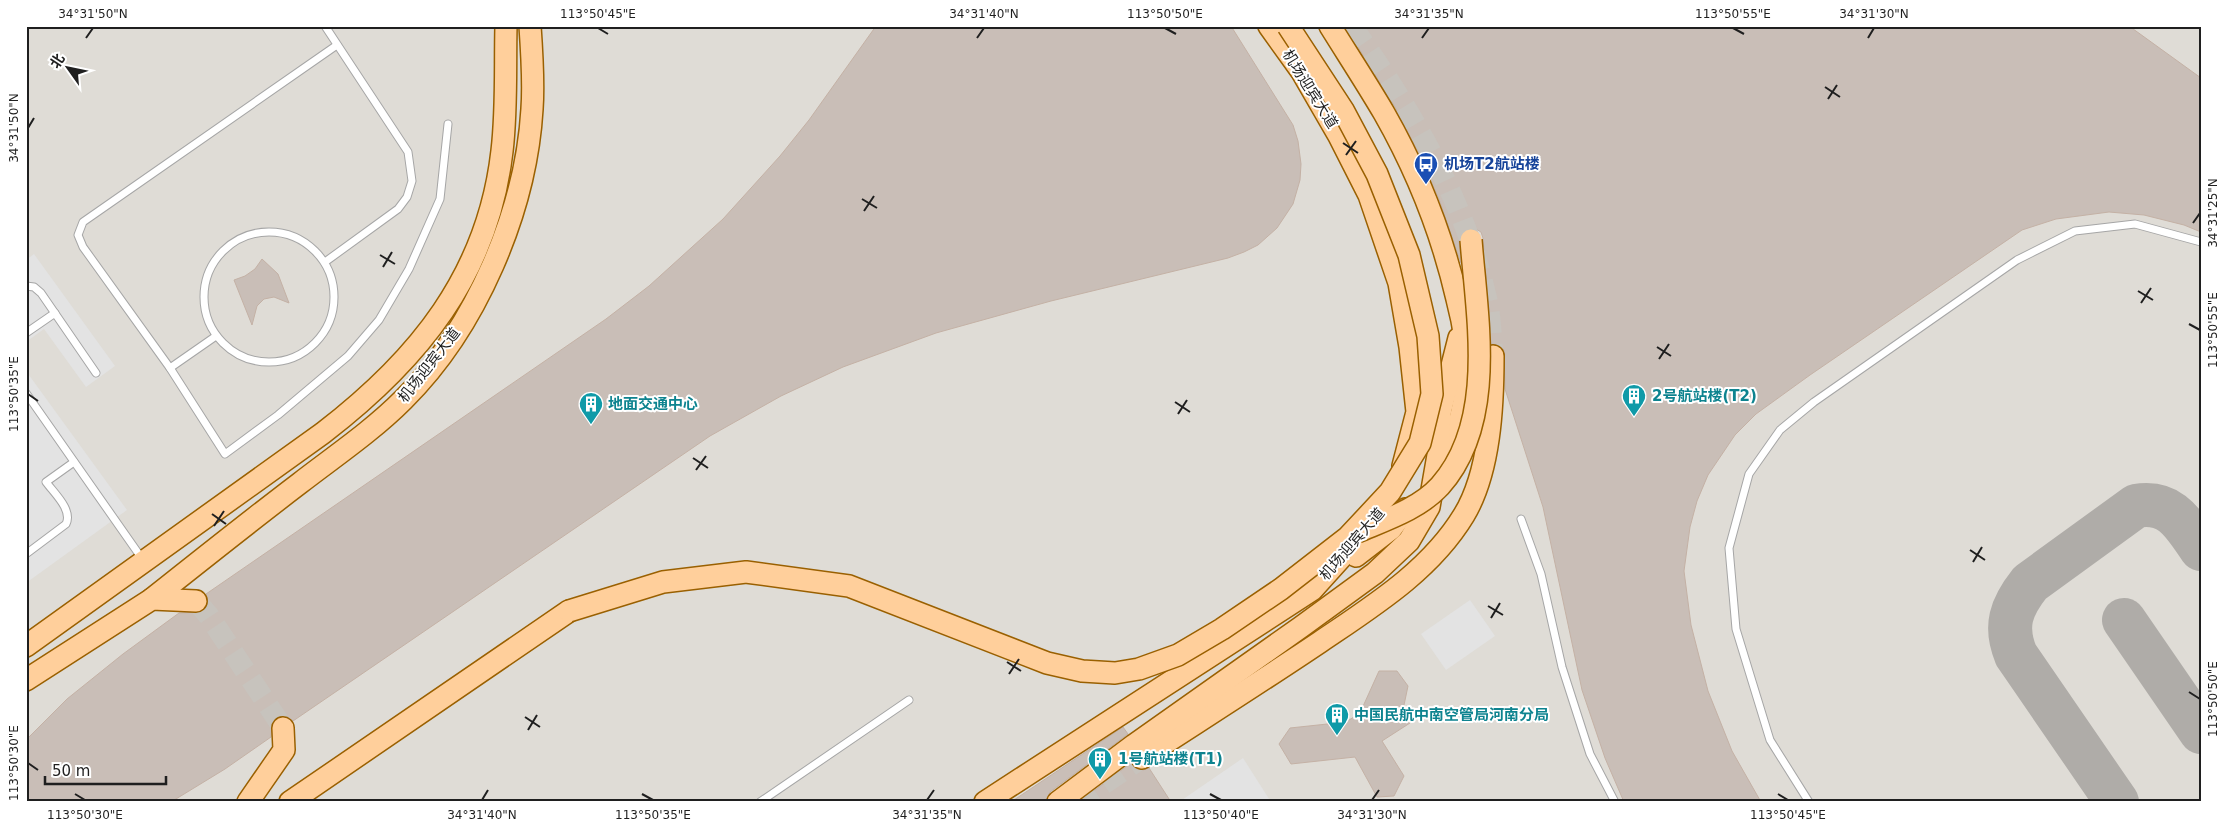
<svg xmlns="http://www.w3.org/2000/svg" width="2227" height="828" font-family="'DejaVu Sans','Noto Sans SC',sans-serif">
<rect width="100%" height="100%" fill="#f1ece4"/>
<rect fill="#dfdcd6" x="26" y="26" width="2175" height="776"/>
<g fill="#e3e3e3">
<polygon points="34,254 115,366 86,387 44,329 26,342 26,260"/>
<polygon points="26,371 127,510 26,583"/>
<polygon points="1470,600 1495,636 1446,670 1421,634"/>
<polygon points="1243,758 1271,802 1179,802"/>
</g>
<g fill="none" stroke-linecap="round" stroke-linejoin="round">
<g stroke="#afaca8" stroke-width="44">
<polyline points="2124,620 2201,732"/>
<path d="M2117,802L2016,655C2004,626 2011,607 2030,583L2136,506C2171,500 2183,523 2201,549"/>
</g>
</g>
<g fill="#c9beb7" stroke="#c4b1a5">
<polygon points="876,26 1231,26 1293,125 1298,141 1301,164 1300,180 1293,204 1277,228 1258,245 1244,252 1228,258 1051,301 936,333 843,367 781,396 710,436 293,721 283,716 276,718 272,723 271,737 225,769 171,802 26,802 26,740 67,699 123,654 179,613 202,612 208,602 206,594 606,319 649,286 723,219 780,156 809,120"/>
<polygon points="1345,26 2129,26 2201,78 2201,232 2184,225 2144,215 2109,212 2056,219 2022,230 1810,375 1756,414 1735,435 1708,475 1697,501 1690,527 1684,571 1691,625 1708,691 1732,751 1761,802 1624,802 1605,758 1582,690 1543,507 1505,389 1504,350 1499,345 1491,344 1483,238 1481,232 1476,229 1469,228 1463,230 1459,241 1461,263 1439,199 1418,152 1395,107"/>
<polygon points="262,259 278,274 289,303 274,297 264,299 257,306 252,325 234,280 245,276 255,269"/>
<polygon points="1379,671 1397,671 1408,686 1404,705 1410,712 1410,723 1382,741 1404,776 1394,796 1377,797 1355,757 1291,764 1279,744 1290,728 1346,722 1360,713"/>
<polygon points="1123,727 1128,734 1050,792 1046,802 1011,802"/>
<polygon points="1131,763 1137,769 1143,770 1149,768 1171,802 1079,802"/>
</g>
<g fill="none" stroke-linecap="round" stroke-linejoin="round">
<g stroke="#c7c3bd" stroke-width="21" stroke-dasharray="21 11" stroke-linecap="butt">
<path d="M1352,26C1410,109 1464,197 1486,296C1491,315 1491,337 1493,356"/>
<polyline points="196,601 209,616 283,728"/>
<polyline points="1077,802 1142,758"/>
</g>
<g stroke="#a6a6a6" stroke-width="9">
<g id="service">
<polyline points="325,26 408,152 412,181 407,197 398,209 325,262"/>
<polyline points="337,45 83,222 78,235 83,247 170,368 225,454 278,415 348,356 379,320 409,269 440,199 448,124"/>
<circle cx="269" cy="297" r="65"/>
<polyline points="26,286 34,287 41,293 96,373"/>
<polyline points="26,333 55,313"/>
<polyline points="170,368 216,336"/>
<polyline points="26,393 143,560"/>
<polyline points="1521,519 1541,574 1562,667 1590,754 1615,802"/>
<path d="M26,554L66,524C73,510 54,493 46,482L74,462"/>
<polyline points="760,802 909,700"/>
<polyline points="1809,802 1770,740 1736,629 1729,548 1749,474 1780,430 1814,402 2017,260 2075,231 2135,224 2201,242"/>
</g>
</g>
<g stroke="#9a6000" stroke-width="24">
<g id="primary">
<polyline points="1269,26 1302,72 1339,136 1369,195 1399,283 1410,347 1417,412 1403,466"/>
<path d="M1330,26C1348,55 1367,84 1384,113C1417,171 1442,234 1457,299C1463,322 1470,358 1467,382C1464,408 1454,445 1445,470"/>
<polyline points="1440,413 1459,338"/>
<polyline points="1356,556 1391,529 1406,509"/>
<path d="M152,599C201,560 250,521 300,483C335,456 372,431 403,400C476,328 526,211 532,109C534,82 532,54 530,26"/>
<path d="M26,646L323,433C418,360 488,275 502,151C507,110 505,67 506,26"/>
<polyline points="26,680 152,599 196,601"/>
<path d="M1142,758C1202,719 1262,681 1320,642C1373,606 1430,571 1464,515C1490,472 1493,406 1493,356"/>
<polyline points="248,802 284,750 283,728"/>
<polyline points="290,802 569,611"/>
<polyline points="985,802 1312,590 1366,530"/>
<polyline points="1058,802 1134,745 1301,627 1375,573 1409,541 1429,507 1438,455 1440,413 1427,383"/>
</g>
</g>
<use href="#service" stroke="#fff" stroke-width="7"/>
<use href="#primary" stroke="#ffcf9b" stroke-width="21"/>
<g stroke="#9a6000" stroke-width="24" stroke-linecap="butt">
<g id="primary-bridge">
<path d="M1357,532C1385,520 1419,509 1440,486C1497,422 1477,318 1471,240"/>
<polyline points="569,611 663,582 746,572 849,586 1047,663 1082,671 1115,673 1139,669 1178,655 1222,629 1281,589 1348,537 1390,492 1420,443 1432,394 1428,336 1409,255 1377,174 1343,110 1288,26"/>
</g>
</g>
<use href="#primary-bridge" stroke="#ffcf9b" stroke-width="21"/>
</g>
<path fill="none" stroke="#1f1f1f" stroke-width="2" d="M598,28L608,34M1165,28L1176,34M1733,28L1744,34M86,38L93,28M977,38L984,28M1422,38L1429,28M1868,38L1874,28M1825,87L1840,97M1828,99L1837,85M28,128L34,118M1343,143L1358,153M1346,155L1356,141M862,199L877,208M864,211L874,196M2193,223L2200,213M380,255L395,264M383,267L392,252M2138,291L2153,300M2141,303L2151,288M2189,324L2200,330M1657,347L1671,356M1659,359L1669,344M28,394L38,401M1175,402L1190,412M1178,414L1187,400M693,458L708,468M696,470L706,456M212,514L226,524M214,526L224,511M1970,550L1985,560M1973,562L1982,547M1488,606L1503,615M1491,618L1500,603M1007,662L1021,671M1009,674L1019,659M2189,692L2200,699M525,717L540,727M528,730L537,715M28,763L38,770M75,794L85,800M642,794L653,800M1210,794L1221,800M1778,794L1788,800M482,800L488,790M927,800L934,790M1372,800L1379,790"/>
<defs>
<g id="bus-pin" transform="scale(1.25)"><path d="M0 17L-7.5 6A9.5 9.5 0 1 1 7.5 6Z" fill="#1a4fb4" stroke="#fff"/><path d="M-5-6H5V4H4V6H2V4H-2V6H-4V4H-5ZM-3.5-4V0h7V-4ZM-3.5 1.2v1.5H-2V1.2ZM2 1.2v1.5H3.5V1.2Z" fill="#fff"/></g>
<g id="building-pin" transform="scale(1.25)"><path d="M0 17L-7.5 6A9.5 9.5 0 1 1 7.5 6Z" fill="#0f9aa8" stroke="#fff"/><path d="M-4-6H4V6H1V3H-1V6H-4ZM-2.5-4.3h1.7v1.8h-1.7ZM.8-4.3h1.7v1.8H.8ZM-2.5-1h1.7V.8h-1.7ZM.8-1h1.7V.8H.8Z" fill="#fff"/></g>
</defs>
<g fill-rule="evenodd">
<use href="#bus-pin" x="1426" y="164"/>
<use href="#building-pin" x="1634" y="396"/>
<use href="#building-pin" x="591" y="404"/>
<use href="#building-pin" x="1337" y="715"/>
<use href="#building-pin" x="1100" y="759"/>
</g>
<g text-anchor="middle" stroke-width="4" stroke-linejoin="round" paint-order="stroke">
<g font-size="15" fill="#1f1f1f" stroke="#fff">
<text transform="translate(1310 89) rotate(58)" y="5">机场迎宾大道</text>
<text transform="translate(429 365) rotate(-52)" y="5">机场迎宾大道</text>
<text transform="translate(1352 544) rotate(-49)" y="5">机场迎宾大道</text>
</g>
<g font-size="15" font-weight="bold" fill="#164399" stroke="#fff" text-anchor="start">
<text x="1444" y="169">机场T2航站楼</text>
</g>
<g font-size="15" font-weight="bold" fill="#0d838f" stroke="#fff" text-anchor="start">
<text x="1652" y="401">2号航站楼(T2)</text>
<text x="608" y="409">地面交通中心</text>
<text x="1354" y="720">中国民航中南空管局河南分局</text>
<text x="1118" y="764">1号航站楼(T1)</text>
</g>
</g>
<rect width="2227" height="828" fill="none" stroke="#ffffff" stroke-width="55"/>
<g transform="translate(68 68) rotate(303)" stroke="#ffffff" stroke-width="4" paint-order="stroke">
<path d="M0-4L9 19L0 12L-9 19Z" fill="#1f1f1f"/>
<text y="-8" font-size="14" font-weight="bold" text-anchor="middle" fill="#1f1f1f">北</text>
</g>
<path d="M45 776v8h121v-8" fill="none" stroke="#1f1f1f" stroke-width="2.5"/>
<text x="52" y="776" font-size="15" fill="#1f1f1f" stroke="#ffffff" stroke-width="4" paint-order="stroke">50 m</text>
<rect x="28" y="28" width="2172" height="772" fill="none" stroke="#1f1f1f" stroke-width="2"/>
<g font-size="12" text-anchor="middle" fill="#1f1f1f">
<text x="93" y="18">34°31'50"N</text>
<text x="598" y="18">113°50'45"E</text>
<text x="984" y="18">34°31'40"N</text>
<text x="1165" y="18">113°50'50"E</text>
<text x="1429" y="18">34°31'35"N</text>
<text x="1733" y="18">113°50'55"E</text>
<text x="1874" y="18">34°31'30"N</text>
<text transform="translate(14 128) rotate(-90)" y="4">34°31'50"N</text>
<text transform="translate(2213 213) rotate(-90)" y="4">34°31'25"N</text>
<text transform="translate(2213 330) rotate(-90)" y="4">113°50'55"E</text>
<text transform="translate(14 394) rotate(-90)" y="4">113°50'35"E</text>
<text transform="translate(2213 699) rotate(-90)" y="4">113°50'50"E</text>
<text transform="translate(14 763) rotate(-90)" y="4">113°50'30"E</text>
<text x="85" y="819">113°50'30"E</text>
<text x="482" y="819">34°31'40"N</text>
<text x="653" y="819">113°50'35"E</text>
<text x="927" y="819">34°31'35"N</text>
<text x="1221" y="819">113°50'40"E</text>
<text x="1372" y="819">34°31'30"N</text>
<text x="1788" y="819">113°50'45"E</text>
</g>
</svg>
